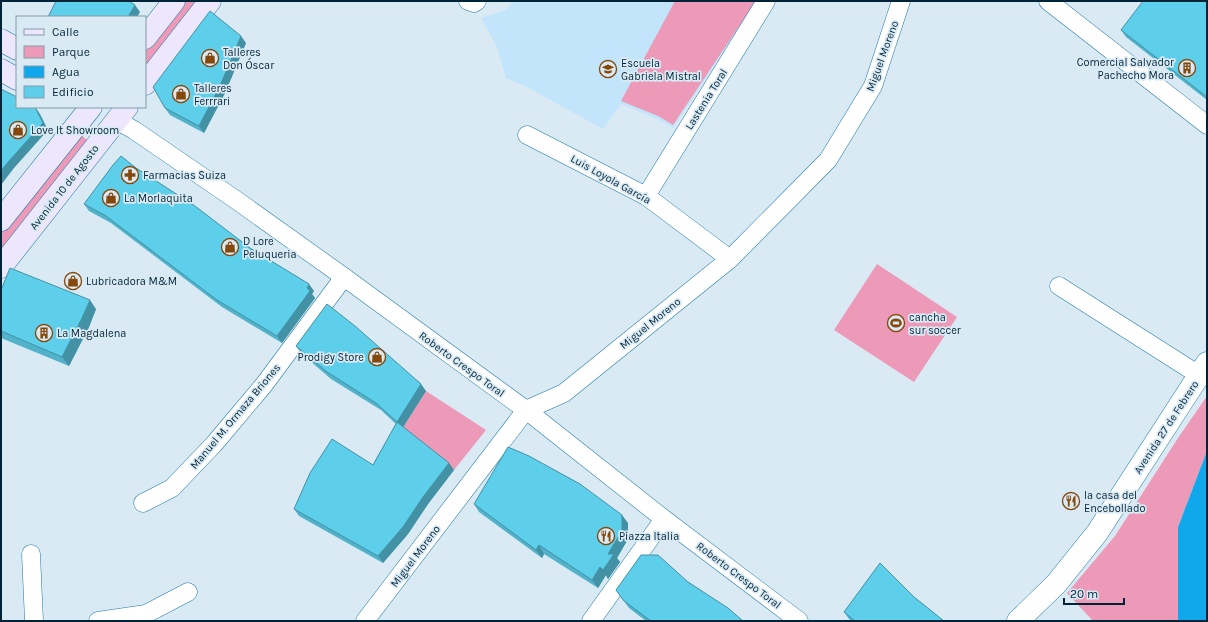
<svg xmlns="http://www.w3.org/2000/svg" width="1208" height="622" font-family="Karla,sans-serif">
<rect width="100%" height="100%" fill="#daeaf4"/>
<polygon fill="#c3e5fc" points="513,1 757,1 673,128 658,119 621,104 603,129 527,87 506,78 497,47 481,18 506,10"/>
<g fill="#ed99b8">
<polygon points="174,1 210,1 145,84 145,38"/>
<polygon points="675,1 756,1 673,125 658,116 621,101"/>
<polygon points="73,129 95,146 1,267 1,220"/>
<polygon points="877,264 957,317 914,382 834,330"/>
<polygon points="426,391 486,430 454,470 402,429"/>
<polygon points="1207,396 1207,451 1178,527 1178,621 1093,621 1067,593 1115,536 1178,438"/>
</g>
<polygon fill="#10a8ea" points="1207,451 1207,621 1178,621 1178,527"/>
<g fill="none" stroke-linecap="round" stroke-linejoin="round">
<g stroke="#1e7baa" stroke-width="19">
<g id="minor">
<polyline points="468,1 474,3 477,1"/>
<polyline points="1048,1 1207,125"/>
<polyline points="116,120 134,130 239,202 344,277 526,410 664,519 799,621"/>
<polyline points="527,135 646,196 730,259"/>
<polyline points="646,196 766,1"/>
<polyline points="1059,286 1199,375"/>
<polyline points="143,503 172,488 214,444 263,386 344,277"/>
<polyline points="31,554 34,621"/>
<polyline points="98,621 146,614 188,592"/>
<polyline points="365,621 526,410 564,393 730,259 828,160 873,86 901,1"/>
<polyline points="591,621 664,519"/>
</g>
</g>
<g stroke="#1e7baa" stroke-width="23">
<polyline id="tertiary" points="1018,621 1056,584 1097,533 1207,363"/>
</g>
<g stroke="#1e7baa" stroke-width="23">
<g id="secondary">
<polyline points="145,38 174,1"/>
<polyline points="1,40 17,49"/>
<polyline points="1,70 17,79"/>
<polyline points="145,84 210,1"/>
<polyline points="1,220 91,107"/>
<polyline points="1,267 127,107"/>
</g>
</g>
<use href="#minor" stroke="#fff" stroke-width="18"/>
<use href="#tertiary" stroke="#fff" stroke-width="22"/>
<use href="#secondary" stroke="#ede7fe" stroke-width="22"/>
</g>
<g fill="#51b2ca">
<polygon points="1207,1 1207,100 1126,37 1121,30"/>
<polygon points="246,43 225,93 204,133 170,115 165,108"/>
<polygon points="136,168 250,248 314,291 312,294 315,298 282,343 222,307 111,223 89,211 84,204"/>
<polygon points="1,290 96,309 89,327 69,366 1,338"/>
<polygon points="296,346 426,391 403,427 454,470 428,504 408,534 383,563 299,516 294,509 373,465 396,424 381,410 331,379 301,353"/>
<polygon points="474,504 628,523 628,539 617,558 620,562 608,579 606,575 598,588 544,554 542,558 479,512"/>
<polygon points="688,582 743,621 646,621 629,608 616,590"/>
<polygon points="914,597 944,621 851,621 849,619 844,612"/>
</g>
<g fill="#4291a4">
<polygon points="135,5 140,12 137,17 128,17"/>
<polygon points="241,36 246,43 225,93 204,133 199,126"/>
<polygon points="35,107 40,114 48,130 14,168 1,185 1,171"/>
<polygon points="309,284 314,291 312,294 315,298 282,343 277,336"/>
<polygon points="90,300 96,309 89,327 69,366 62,357"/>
<polygon points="421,384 426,391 402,429 397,422"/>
<polygon points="449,463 454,470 428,504 408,534 383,563 378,556"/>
<polygon points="622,515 628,523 628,539 617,558 620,562 608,579 606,575 598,588 592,580 608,554"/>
<polygon points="539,545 544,554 542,558 536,550"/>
</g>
<g fill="#5ecfeb" stroke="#4291a4">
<polygon points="56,1 129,1 135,5 128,17 48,17"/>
<polygon points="1143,1 1207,1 1207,97 1121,30"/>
<polygon points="210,11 241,36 220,86 199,126 165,108 153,87"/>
<polygon points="1,89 17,97 17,107 35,107 43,123 9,161 1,171"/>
<polygon points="121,156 136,168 195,206 250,248 309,284 307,288 310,291 277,336 217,300 106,216 84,204 113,165"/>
<polygon points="10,268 90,300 82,318 62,357 1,331 1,290"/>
<polygon points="327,304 355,326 421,384 397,422 376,403 327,372 296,346"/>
<polygon points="397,422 449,463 423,497 403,527 378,556 294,509 310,473 332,439 373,465"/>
<polygon points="508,447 529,456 580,484 622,515 622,531 608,554 614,554 603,570 600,567 592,580 539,545 536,550 474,504"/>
<polygon points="641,555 658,555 688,582 728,608 743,621 651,621 624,601 616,590"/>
<polygon points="880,563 914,597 944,621 855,621 844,612"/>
</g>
<defs>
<g id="shop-ring" transform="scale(0.9)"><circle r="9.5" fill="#daeaf4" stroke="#86470b" stroke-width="1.5"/><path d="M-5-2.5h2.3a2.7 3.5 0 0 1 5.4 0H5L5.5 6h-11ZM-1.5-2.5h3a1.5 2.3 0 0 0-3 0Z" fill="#86470b"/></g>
<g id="building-ring" transform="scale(0.9)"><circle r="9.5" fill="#daeaf4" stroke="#86470b" stroke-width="1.5"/><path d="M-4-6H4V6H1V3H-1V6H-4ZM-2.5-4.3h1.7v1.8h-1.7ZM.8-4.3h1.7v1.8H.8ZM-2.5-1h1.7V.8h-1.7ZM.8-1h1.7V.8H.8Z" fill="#86470b"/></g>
<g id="school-ring" transform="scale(0.9)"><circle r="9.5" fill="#daeaf4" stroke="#86470b" stroke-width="1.5"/><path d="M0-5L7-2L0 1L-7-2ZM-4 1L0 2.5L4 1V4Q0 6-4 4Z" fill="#86470b"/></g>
<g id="pharmacy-ring" transform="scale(0.9)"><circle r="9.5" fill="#daeaf4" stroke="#86470b" stroke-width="1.5"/><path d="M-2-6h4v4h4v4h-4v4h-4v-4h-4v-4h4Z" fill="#86470b"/></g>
<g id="stadium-ring" transform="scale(0.9)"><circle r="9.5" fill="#daeaf4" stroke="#86470b" stroke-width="1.5"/><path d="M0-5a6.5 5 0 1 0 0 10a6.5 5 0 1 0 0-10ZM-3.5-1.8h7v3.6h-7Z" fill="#86470b"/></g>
<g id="restaurant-ring" transform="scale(0.9)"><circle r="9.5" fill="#daeaf4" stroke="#86470b" stroke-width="1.5"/><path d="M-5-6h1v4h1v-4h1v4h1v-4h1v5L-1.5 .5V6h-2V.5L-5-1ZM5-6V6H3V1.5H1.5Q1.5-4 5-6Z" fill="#86470b"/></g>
</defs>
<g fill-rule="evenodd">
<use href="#shop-ring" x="210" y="58"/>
<use href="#building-ring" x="1187" y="68"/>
<use href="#school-ring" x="608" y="69"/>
<use href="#shop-ring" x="181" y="94"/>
<use href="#shop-ring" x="18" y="130"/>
<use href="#pharmacy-ring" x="130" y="175"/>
<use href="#shop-ring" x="111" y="198"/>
<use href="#shop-ring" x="230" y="247"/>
<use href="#shop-ring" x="73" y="281"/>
<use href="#stadium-ring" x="896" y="323"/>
<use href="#building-ring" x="44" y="333"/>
<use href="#shop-ring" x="377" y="357"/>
<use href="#restaurant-ring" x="1071" y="501"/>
<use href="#restaurant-ring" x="606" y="536"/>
</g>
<g text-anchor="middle" stroke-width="3.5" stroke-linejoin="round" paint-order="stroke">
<g font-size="11" fill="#002437" stroke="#daeaf4" text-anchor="start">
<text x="223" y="56">Talleres<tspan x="223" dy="13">Don Óscar</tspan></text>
<text x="1174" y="66" text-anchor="end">Comercial Salvador<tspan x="1174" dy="13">Pachecho Mora</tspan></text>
<text x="621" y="67">Escuela<tspan x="621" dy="13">Gabriela Mistral</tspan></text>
<text x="194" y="92">Talleres<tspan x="194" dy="13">Ferrrari</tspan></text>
<text x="31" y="134">Love It Showroom</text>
<text x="143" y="179">Farmacias Suiza</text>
<text x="124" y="202">La Morlaquita</text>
<text x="243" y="245">D Lore<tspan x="243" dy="13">Peluqueria</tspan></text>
<text x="86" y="285">Lubricadora M&amp;M</text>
<text x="909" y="321">cancha<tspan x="909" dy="13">sur soccer</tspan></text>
<text x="57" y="337">La Magdalena</text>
<text x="364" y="361" text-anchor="end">Prodigy Store</text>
<text x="1084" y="499">la casa del<tspan x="1084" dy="13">Encebollado</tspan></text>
<text x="619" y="540">Piazza Italia</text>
</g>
<g font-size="11" fill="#002437" stroke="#daeaf4">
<text transform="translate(882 56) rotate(-70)" y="4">Miguel Moreno</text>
<text transform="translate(706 99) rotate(-58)" y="4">Lastenia Toral</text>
<text transform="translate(611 179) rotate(29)" y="4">Luis Loyola García</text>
<text transform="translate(64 187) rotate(-52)" y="4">Avenida 10 de Agosto</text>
<text transform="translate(650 323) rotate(-39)" y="4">Miguel Moreno</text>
<text transform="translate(462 364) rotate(36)" y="4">Roberto Crespo Toral</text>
<text transform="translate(235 416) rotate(-50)" y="4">Manuel M. Ormaza Briones</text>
<text transform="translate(1166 427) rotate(-57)" y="4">Avenida 27 de Febrero</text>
<text transform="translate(415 556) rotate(-53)" y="4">Miguel Moreno</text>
<text transform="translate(739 575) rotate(37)" y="4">Roberto Crespo Toral</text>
</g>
</g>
<rect width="1208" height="622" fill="none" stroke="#002437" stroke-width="4"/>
<rect x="16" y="16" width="130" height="92" fill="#daeaf4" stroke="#839ba8"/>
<rect x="24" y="29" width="20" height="6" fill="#ede7fe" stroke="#839ba8"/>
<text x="52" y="36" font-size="12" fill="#002437">Calle</text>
<rect x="24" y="46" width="20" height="12" fill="#ed99b8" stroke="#839ba8"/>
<text x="52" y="56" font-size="12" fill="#002437">Parque</text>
<rect x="24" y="66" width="20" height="12" fill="#10a8ea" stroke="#839ba8"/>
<text x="52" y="76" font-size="12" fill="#002437">Agua</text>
<rect x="24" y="86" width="20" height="12" fill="#5ecfeb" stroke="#839ba8"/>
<text x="52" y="96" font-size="12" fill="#002437">Edificio</text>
<path d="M1064 598v6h60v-6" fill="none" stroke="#002437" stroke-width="2"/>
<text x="1070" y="598" font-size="12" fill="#002437" stroke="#daeaf4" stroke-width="3" paint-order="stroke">20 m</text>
</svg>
